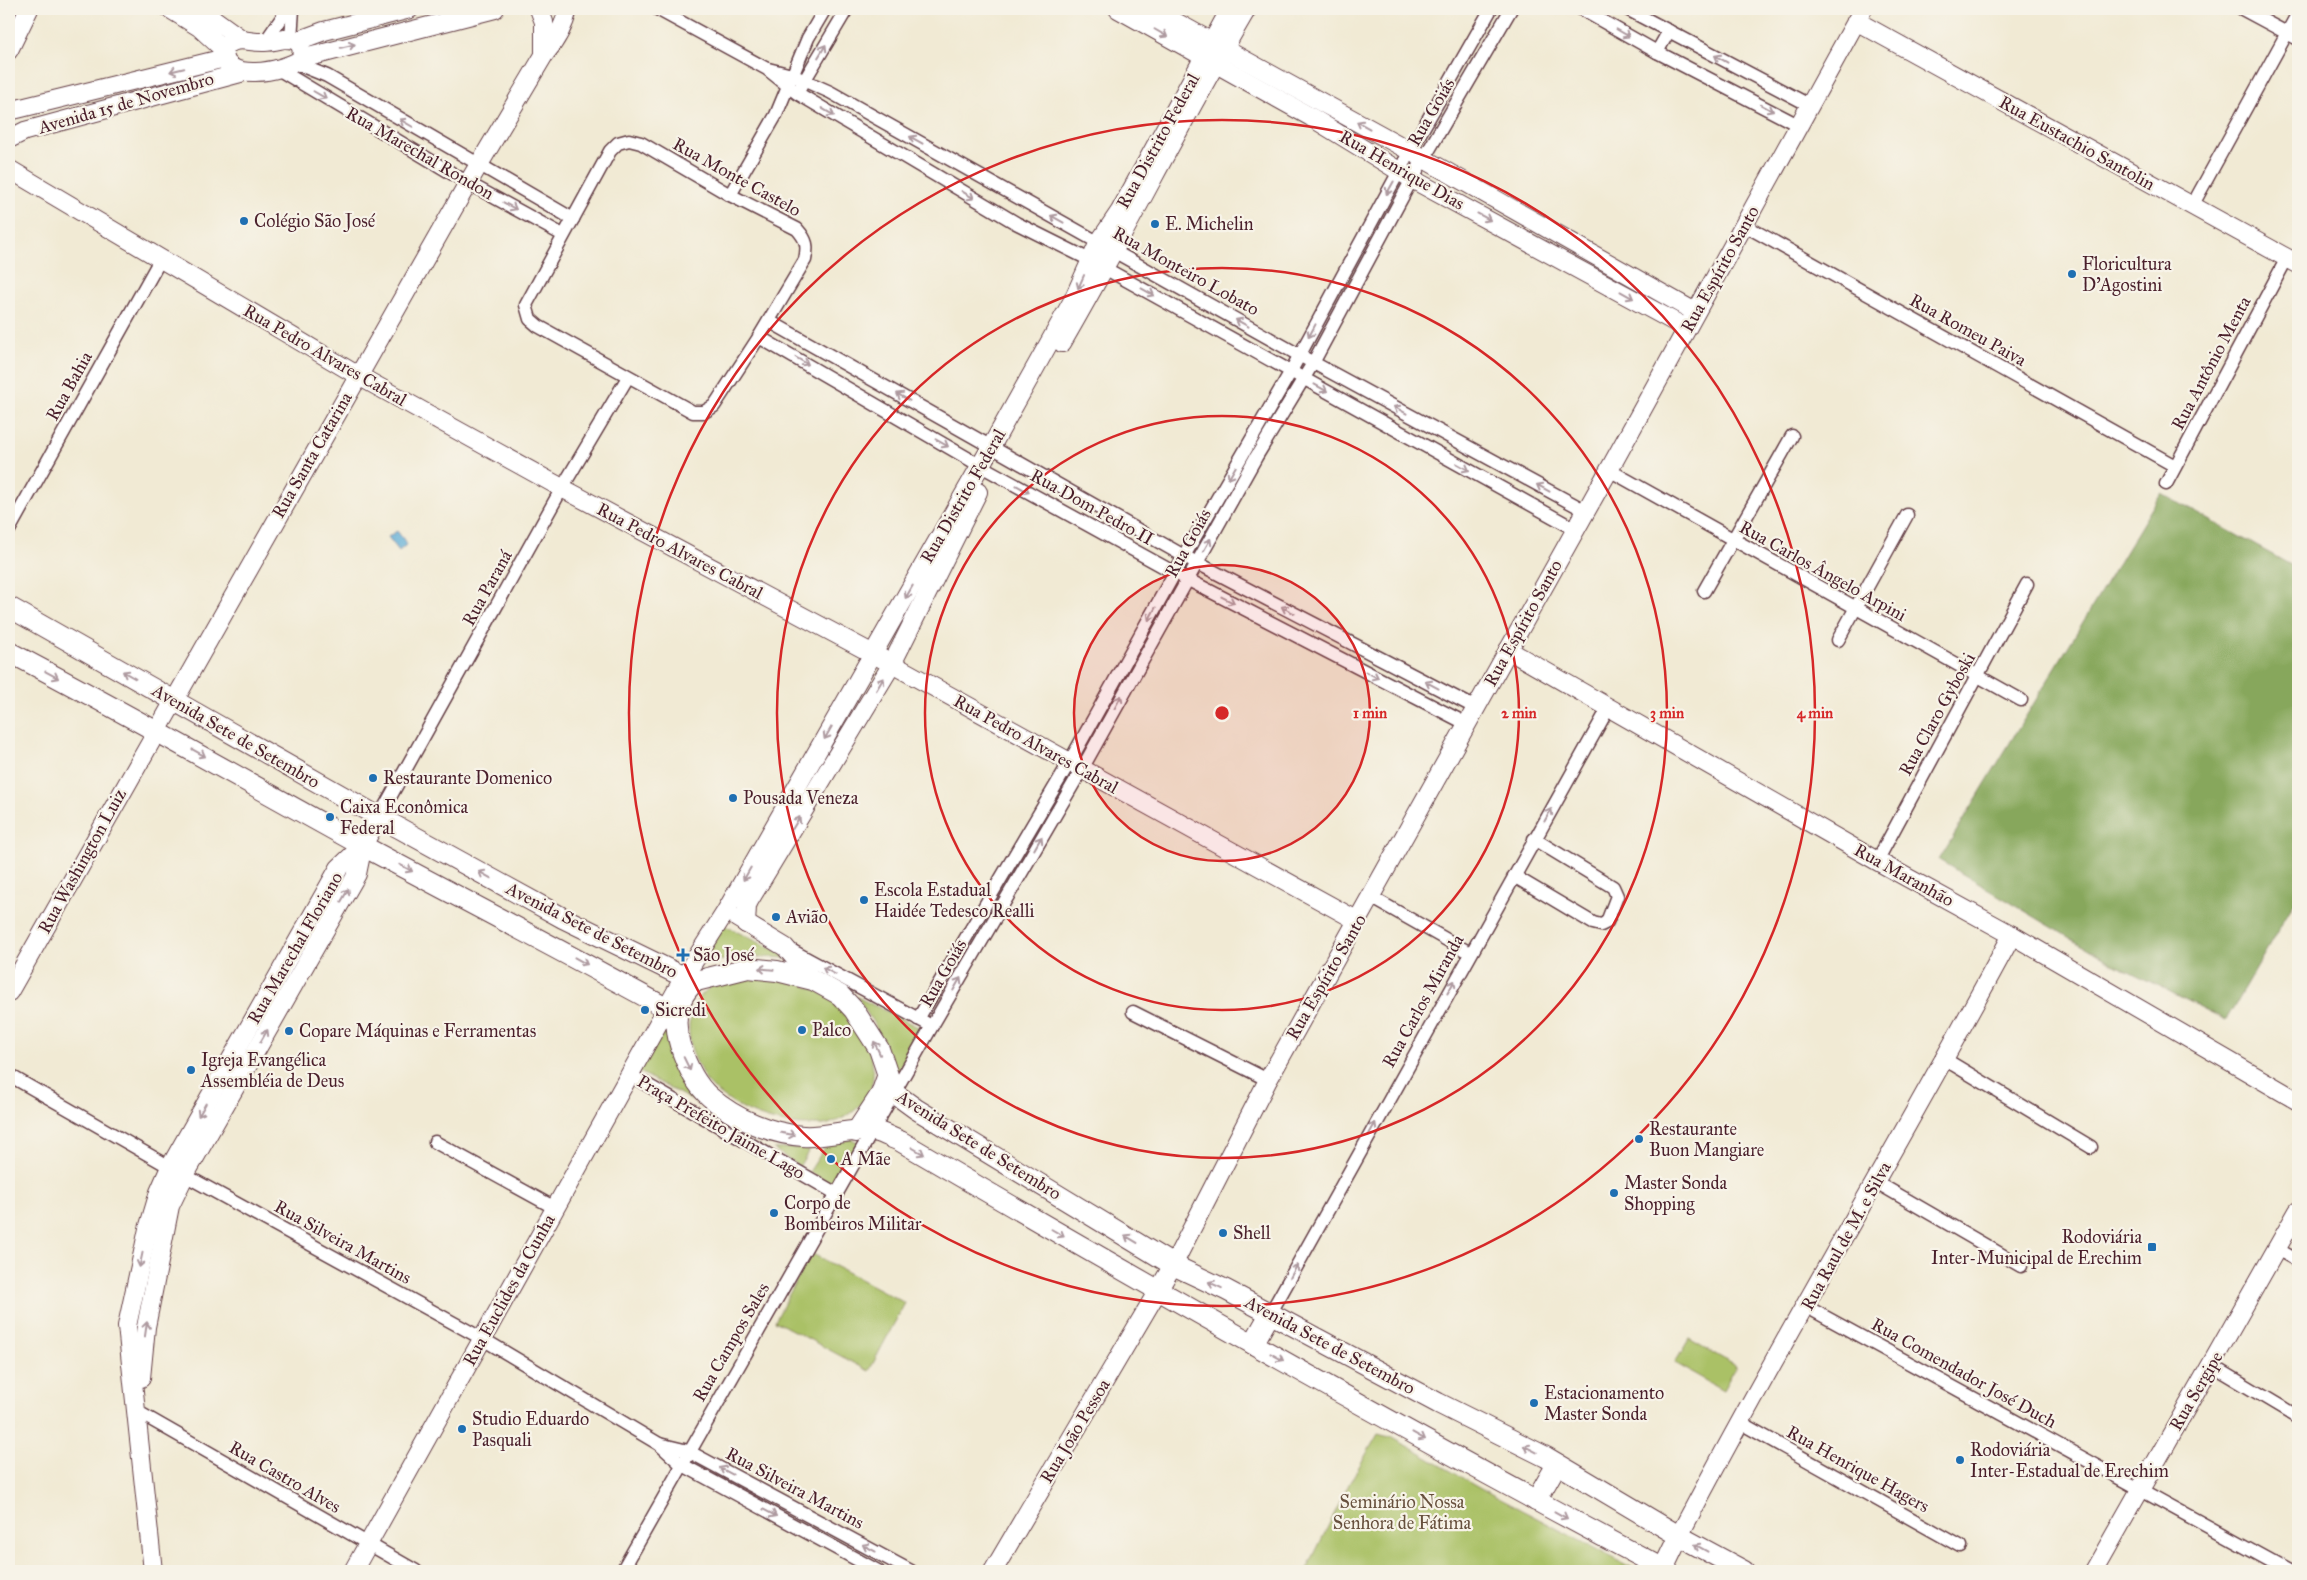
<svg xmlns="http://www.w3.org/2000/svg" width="2307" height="1580" font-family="'IM FELL Great Primer',serif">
<rect width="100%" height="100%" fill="#f7f3e8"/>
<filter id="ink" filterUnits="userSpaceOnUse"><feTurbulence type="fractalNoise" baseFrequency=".02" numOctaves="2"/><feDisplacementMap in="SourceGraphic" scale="10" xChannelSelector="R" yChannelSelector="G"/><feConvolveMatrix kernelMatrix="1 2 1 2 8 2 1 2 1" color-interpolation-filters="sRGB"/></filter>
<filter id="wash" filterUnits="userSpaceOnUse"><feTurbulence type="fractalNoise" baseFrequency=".0096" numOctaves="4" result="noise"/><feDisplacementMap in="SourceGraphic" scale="20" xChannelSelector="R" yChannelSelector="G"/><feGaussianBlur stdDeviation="1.12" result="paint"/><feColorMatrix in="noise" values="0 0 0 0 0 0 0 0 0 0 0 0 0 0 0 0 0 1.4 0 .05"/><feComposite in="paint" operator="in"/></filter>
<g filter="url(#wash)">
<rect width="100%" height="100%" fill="#f1ead4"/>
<g fill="#aac166" stroke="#7a7048">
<polygon points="723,925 791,958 759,957 702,962"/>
<path d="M779,976C795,983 817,988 831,999C844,1008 851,1020 859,1033C863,1040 868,1047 870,1053C881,1088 863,1112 831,1123C825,1126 819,1125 813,1125C775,1126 734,1111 707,1082C704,1078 701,1071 698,1065C680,1030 688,990 730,978C744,973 764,976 779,976Z"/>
<polygon points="857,997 922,1029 897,1073 876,1027"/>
<polygon points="660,1028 669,1030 703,1097 699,1104 636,1070"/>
<polygon points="851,1139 862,1144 836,1187 809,1172 826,1146"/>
<polygon points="811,1147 799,1167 774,1149"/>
<polygon points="811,1253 905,1303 869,1371 775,1321"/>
<polygon points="1689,1339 1736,1366 1723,1390 1675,1363"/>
<polygon points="1378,1434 1393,1438 1493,1495 1638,1571 1306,1571 1350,1482"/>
</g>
<polygon fill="#87a75b" stroke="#686343" points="2161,493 2298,569 2298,896 2226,1020 2107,960 1939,860"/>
<polygon fill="#5bacd6" stroke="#526680" points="397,531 407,544 399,551 388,537"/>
</g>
<g filter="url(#ink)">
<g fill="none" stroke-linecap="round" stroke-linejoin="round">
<g stroke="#633d44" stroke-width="15">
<g id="street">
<polyline points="657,9 767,69 797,93 1016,223 1090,260 1575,529"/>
<polyline points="1581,9 1657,52 1800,126"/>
<polyline points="1627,9 1811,106"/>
<polyline points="2242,9 2298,39"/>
<polyline points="291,39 293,9"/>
<polyline points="265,42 288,9"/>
<polyline points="1657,52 1669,31"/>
<polyline points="295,63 327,76 573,219"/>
<polyline points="278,69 468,183 563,235"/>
<polyline points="768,69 792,75 830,92 1299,355 1586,511"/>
<polyline points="800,88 847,9"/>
<path d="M629,140L641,143L730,195L797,229C807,240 808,246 805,260L759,337L714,406L704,412H693L538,326L530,319L526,305L610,151L618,143Z"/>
<polyline points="730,195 776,115 808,38 825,9"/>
<polyline points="2192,206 2298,13"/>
<polyline points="1744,225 2175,466"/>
<polyline points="769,321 1184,556 1476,708"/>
<polyline points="759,337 981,466 1175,573 1467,724"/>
<polyline points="1609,470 2021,700"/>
<polyline points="2166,484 2287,258"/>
<polyline points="9,530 160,260"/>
<polyline points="1704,591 1792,436"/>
<polyline points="1838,640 1907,515"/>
<polyline points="379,817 562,488 628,377"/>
<polyline points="1877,861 2027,584"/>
<polyline points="1514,876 1593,923 1601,925 1607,922 1617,896 1613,887 1534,839"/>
<polyline points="1371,897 1470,953"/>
<polyline points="791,950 926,1023"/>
<polyline points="1133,1012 1268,1080"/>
<polyline points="918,1019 1069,763 1184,556 1291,371 1410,151 1491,9"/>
<polyline points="1946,1060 2091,1147"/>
<polyline points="9,1075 170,1167 481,1338 659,1444 681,1464 878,1571"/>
<polyline points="630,1075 837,1194"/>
<polyline points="435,1142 555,1208"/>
<polyline points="1876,1182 2021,1266"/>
<polyline points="2277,1249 2298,1261"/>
<polyline points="1807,1307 2289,1571"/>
<polyline points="1270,1314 1609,707"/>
<polyline points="2211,1365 2298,1417"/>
<polyline points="138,1412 416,1571"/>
<polyline points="1739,1422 1960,1546"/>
<polyline points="659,1444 688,1451 911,1571"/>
<polyline points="622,1571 932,1026 1082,769 1256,457 1313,363 1412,179 1511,9"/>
</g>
</g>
<g stroke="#633d44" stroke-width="20">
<g id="secondary">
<polyline points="170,9 199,27 223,49"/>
<polyline points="200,9 243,40"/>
<polyline points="539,9 544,22 544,55"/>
<polyline points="1118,9 1311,117 1412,179 1686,328"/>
<polyline points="1152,9 1410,151 1695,312"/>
<polyline points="1856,21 2298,264"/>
<path d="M285,39C300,39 303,46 301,59C284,71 222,85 223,49C237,34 247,43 265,42C272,42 279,40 285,39Z"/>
<polyline points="297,41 324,31 410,9"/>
<polyline points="9,50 29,9"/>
<polyline points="301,59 495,9"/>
<polyline points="9,111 225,58"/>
<polyline points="9,139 25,131 244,72"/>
<polyline points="9,169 357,375 562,488 892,664 1358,921"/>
<path d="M1062,343C1126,233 1182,119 1247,9"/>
<polyline points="1508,650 1877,861 2012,935 2298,1101"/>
<polyline points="737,918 785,947 813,980"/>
<polyline points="746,924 747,906 749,901 892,664 978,492"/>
<path d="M9,992L468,183L544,55C556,41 564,27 568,9"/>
<polyline points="141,1378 146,1327 170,1206 185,1175 357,874 363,845 379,817"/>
<path d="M1679,1536C1785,1333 1904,1137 2012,935"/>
<polyline points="153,1571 127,1326 148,1229 159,1192 170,1167 339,868 363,845"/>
<polyline points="353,1571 684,977 726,911 991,447 1073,300 1099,242 1120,211 1230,9"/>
<polyline points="993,1571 1173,1265 1268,1080 1609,470 1863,9"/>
<polyline points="2094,1571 2298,1211"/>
</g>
</g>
<g stroke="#633d44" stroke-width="22">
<g id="primary">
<polyline points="9,607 379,817 563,918 684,977 696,981 748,968 777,971 813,980 840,995 854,1010 879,1049 894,1093 916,1109 1173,1265 1226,1290 1438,1403 1546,1457 1679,1536 1744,1571"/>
<path d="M9,652C128,714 245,781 363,846C464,900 566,953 666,1008L675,1018"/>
<path d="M696,981C676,998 673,1021 680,1045C686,1064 695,1084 710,1097C735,1119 771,1134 803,1136C825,1138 854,1127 875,1131C883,1133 892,1138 900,1141C1153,1289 1408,1434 1668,1571"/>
<polyline points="856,1132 881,1094 887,1077"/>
<polyline points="1253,1344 1270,1314"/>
<polyline points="1536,1501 1557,1464"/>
<polyline points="1663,1569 1679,1536"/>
</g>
</g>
<use href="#street" stroke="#fff" stroke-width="12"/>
<use href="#secondary" stroke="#fff" stroke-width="18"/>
<use href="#primary" stroke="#fff" stroke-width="20"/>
</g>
<defs><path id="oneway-shaft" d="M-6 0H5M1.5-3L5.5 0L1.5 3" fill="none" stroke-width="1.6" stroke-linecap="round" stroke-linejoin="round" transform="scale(1.25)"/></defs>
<g stroke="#ae9aa0">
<use href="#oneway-shaft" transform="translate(1161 33) rotate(30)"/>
<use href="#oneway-shaft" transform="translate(1623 33) rotate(30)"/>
<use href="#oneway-shaft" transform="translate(348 46) rotate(-14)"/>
<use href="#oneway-shaft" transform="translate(822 51) rotate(-59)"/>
<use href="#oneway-shaft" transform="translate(1721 59) rotate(-151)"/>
<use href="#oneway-shaft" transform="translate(177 70) rotate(166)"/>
<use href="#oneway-shaft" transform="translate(320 95) rotate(30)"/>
<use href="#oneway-shaft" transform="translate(1767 108) rotate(28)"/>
<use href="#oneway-shaft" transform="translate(828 112) rotate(31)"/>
<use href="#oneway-shaft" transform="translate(406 123) rotate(-150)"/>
<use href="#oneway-shaft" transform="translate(1363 125) rotate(-151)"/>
<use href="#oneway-shaft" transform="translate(916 140) rotate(-151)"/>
<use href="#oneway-shaft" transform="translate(1390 188) rotate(119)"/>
<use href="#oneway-shaft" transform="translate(968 195) rotate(31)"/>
<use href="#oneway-shaft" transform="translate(510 206) rotate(29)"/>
<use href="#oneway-shaft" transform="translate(1484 217) rotate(28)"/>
<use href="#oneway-shaft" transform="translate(1057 219) rotate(-151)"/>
<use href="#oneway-shaft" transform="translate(1081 282) rotate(114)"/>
<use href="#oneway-shaft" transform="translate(1148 292) rotate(29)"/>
<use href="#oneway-shaft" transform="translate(1627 295) rotate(29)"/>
<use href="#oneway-shaft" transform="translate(1242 323) rotate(-151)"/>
<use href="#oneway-shaft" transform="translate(1312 331) rotate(118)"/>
<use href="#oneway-shaft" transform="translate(802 361) rotate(30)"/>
<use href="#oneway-shaft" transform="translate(1321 388) rotate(29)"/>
<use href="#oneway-shaft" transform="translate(903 397) rotate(-150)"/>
<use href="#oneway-shaft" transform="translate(1400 410) rotate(-151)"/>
<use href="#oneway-shaft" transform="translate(942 443) rotate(30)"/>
<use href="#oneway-shaft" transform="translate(1463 467) rotate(29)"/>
<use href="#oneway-shaft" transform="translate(1232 473) rotate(120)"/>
<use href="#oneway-shaft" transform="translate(1543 488) rotate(-151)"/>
<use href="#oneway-shaft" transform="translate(1023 489) rotate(29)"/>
<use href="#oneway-shaft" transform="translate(1207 545) rotate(-61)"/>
<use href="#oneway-shaft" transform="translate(909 592) rotate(120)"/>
<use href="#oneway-shaft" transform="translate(1228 600) rotate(27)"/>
<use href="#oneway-shaft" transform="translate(1288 610) rotate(-152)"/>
<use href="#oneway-shaft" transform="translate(1152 614) rotate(119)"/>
<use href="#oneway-shaft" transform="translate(52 675) rotate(28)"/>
<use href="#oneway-shaft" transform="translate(129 675) rotate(-150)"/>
<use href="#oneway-shaft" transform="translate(1372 675) rotate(27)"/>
<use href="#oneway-shaft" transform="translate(880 684) rotate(-59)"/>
<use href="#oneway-shaft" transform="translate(1432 685) rotate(-152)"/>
<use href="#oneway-shaft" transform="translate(1118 702) rotate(-62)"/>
<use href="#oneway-shaft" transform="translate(828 733) rotate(120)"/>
<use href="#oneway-shaft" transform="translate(199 753) rotate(29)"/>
<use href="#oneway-shaft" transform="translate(1548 815) rotate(-61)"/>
<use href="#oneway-shaft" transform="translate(796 823) rotate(-59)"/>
<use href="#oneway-shaft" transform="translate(1038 843) rotate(-60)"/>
<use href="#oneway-shaft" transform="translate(406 868) rotate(28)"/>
<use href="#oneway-shaft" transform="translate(747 874) rotate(120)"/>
<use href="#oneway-shaft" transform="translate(485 875) rotate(-151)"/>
<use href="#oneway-shaft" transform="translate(345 895) rotate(-60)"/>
<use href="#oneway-shaft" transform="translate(581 961) rotate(29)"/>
<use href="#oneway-shaft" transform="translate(766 969) rotate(-175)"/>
<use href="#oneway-shaft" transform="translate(829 971) rotate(-151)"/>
<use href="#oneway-shaft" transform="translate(957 984) rotate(-60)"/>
<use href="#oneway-shaft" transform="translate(1451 987) rotate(-61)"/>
<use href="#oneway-shaft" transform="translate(264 1036) rotate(-60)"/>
<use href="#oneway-shaft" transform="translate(877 1048) rotate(-115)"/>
<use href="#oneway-shaft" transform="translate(687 1064) rotate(64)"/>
<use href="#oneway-shaft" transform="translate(202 1110) rotate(120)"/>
<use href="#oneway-shaft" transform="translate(1372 1129) rotate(-61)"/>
<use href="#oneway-shaft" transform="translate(788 1134) rotate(10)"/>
<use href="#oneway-shaft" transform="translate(918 1151) rotate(30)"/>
<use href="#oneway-shaft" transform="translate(1058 1233) rotate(30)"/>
<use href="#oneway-shaft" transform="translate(1131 1239) rotate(-149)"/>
<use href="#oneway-shaft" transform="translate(141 1260) rotate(102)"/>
<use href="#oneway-shaft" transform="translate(1294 1271) rotate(-61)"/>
<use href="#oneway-shaft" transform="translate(1215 1285) rotate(-155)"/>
<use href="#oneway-shaft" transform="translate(146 1329) rotate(-82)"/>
<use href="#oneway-shaft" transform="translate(1277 1357) rotate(29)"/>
<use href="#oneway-shaft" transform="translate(1419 1436) rotate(29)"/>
<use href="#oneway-shaft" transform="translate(1530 1449) rotate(-153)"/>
<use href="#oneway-shaft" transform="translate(726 1471) rotate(-152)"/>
<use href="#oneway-shaft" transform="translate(770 1513) rotate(28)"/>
<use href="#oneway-shaft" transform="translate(1561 1515) rotate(29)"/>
<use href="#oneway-shaft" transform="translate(869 1548) rotate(-152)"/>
<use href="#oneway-shaft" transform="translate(1701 1548) rotate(-151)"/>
</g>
</g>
<circle cx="1222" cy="713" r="148" fill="#d62828" fill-opacity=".12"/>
<g fill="none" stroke="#d62828" stroke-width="2.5">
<circle cx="1222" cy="713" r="148"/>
<circle cx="1222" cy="713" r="297"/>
<circle cx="1222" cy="713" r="445"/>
<circle cx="1222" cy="713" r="593"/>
</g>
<g fill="#1f6fb2" stroke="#f7f3e8" stroke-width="2">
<circle cx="244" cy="221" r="5"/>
<circle cx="1155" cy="224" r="5"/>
<circle cx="2072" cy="274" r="5"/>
<circle cx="373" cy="778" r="5"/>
<circle cx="733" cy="798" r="5"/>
<circle cx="330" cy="817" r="5"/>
<circle cx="864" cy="900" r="5"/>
<circle cx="776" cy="917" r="5"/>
<path d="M680.5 947.5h5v5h5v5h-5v5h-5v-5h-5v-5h5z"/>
<circle cx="645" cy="1010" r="5"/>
<circle cx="802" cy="1030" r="5"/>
<circle cx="289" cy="1031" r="5"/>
<circle cx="191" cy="1070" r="5"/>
<circle cx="1639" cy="1139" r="5"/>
<circle cx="831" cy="1159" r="5"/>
<circle cx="1614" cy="1193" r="5"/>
<circle cx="774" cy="1213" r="5"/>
<circle cx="1223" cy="1233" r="5"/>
<rect x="2147" y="1242" width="10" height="10" rx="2.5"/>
<circle cx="1534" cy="1403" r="5"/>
<circle cx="462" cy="1429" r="5"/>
<circle cx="1960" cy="1460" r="5"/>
</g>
<g text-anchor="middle" stroke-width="4.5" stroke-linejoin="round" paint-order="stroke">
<g font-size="18" fill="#4a1f2b" stroke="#f7f3e8">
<text transform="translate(126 103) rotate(-16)" y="6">Avenida 15 de Novembro</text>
<text transform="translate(1431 112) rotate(-60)" y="6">Rua Goiás</text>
<text transform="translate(1158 141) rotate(-61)" y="6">Rua Distrito Federal</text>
<text transform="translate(2077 143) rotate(29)" y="6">Rua Eustachio Santolin</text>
<text transform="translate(420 153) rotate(30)" y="6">Rua Marechal Rondon</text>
<text transform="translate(1402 170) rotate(30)" y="6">Rua Henrique Dias</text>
<text transform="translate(737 177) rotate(29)" y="6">Rua Monte Castelo</text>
<text transform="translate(1720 269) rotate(-61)" y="6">Rua Espírito Santo</text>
<text transform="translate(1186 271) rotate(29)" y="6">Rua Monteiro Lobato</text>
<text transform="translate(1968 330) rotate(29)" y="6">Rua Romeu Paiva</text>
<text transform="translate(325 355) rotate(30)" y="6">Rua Pedro Alvares Cabral</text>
<text transform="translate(2211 363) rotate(-62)" y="6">Rua Antônio Menta</text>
<text transform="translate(69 386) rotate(-61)" y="6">Rua Bahia</text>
<text transform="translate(312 455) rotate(-60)" y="6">Rua Santa Catarina</text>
<text transform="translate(963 496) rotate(-60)" y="6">Rua Distrito Federal</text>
<text transform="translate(1092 507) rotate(29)" y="6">Rua Dom Pedro II</text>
<text transform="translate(1188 543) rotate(-61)" y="6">Rua Goiás</text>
<text transform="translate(680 551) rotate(28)" y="6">Rua Pedro Alvares Cabral</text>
<text transform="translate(1823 571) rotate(29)" y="6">Rua Carlos Ângelo Arpini</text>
<text transform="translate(487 588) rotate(-61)" y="6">Rua Paraná</text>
<text transform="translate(1523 623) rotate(-61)" y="6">Rua Espírito Santo</text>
<text transform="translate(1937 714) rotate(-61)" y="6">Rua Claro Gyboski</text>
<text transform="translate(236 736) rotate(30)" y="6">Avenida Sete de Setembro</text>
<text transform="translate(1036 744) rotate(29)" y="6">Rua Pedro Alvares Cabral</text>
<text transform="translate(82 861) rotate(-61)" y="6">Rua Washington Luiz</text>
<text transform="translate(1904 875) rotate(29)" y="6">Rua Maranhão</text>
<text transform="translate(592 930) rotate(27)" y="6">Avenida Sete de Setembro</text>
<text transform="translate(295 948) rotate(-60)" y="6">Rua Marechal Floriano</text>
<text transform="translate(943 973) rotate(-60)" y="6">Rua Goiás</text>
<text transform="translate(1326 977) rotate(-60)" y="6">Rua Espírito Santo</text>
<text transform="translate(1423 1001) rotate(-61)" y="6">Rua Carlos Miranda</text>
<text transform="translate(721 1127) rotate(30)" y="6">Praça Prefeito Jaime Lago</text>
<text transform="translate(979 1145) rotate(32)" y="6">Avenida Sete de Setembro</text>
<text transform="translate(1846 1236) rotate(-61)" y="6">Rua Raul de M. e Silva</text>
<text transform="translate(343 1242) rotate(29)" y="6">Rua Silveira Martins</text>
<text transform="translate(509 1290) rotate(-61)" y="6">Rua Euclides da Cunha</text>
<text transform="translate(731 1342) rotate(-60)" y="6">Rua Campos Sales</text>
<text transform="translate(1330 1345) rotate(28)" y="6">Avenida Sete de Setembro</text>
<text transform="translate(1964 1373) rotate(29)" y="6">Rua Comendador José Duch</text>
<text transform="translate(2196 1391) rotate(-60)" y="6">Rua Sergipe</text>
<text transform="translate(1075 1431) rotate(-59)" y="6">Rua João Pessoa</text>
<text transform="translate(1858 1469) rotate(29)" y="6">Rua Henrique Hagers</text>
<text transform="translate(285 1477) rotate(30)" y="6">Rua Castro Alves</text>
<text transform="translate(795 1488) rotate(28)" y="6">Rua Silveira Martins</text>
</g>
<g font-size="18" fill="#4a1f2b" stroke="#f7f3e8" text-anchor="start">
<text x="254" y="227">Colégio São José</text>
<text x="1165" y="230">E. Michelin</text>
<text x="2082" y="270">Floricultura<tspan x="2082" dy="21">D'Agostini</tspan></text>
<text x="383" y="784">Restaurante Domenico</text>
<text x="743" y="804">Pousada Veneza</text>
<text x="340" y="813">Caixa Econômica<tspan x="340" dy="21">Federal</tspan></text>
<text x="874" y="896">Escola Estadual<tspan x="874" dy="21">Haidée Tedesco Realli</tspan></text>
<text x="786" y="923">Avião</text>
<text x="693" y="961">São José</text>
<text x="655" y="1016">Sicredi</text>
<text x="812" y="1036">Palco</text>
<text x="299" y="1037">Copare Máquinas e Ferramentas</text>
<text x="201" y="1066">Igreja Evangélica<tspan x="201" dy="21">Assembléia de Deus</tspan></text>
<text x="1649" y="1135">Restaurante<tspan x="1649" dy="21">Buon Mangiare</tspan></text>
<text x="841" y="1165">A Mãe</text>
<text x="1624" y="1189">Master Sonda<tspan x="1624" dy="21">Shopping</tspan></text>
<text x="784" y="1209">Corpo de<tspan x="784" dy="21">Bombeiros Militar</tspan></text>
<text x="1233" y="1239">Shell</text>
<text x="2142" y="1243" text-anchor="end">Rodoviária<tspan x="2142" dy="21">Inter-Municipal de Erechim</tspan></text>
<text x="1544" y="1399">Estacionamento<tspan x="1544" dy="21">Master Sonda</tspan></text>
<text x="472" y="1425">Studio Eduardo<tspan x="472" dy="21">Pasquali</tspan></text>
<text x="1970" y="1456">Rodoviária<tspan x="1970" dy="21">Inter-Estadual de Erechim</tspan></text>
</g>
<g font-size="18" fill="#67503d" stroke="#f7f3e8">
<text x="1402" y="1508">Seminário Nossa<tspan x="1402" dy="21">Senhora de Fátima</tspan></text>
</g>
</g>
<circle cx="1222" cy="713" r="8" fill="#d62828" stroke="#f7f3e8" stroke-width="2.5"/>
<g font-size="15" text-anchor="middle" font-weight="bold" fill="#d62828" stroke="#f7f3e8" stroke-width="4.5" stroke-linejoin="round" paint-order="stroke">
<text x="1370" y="718">1 min</text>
<text x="1519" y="718">2 min</text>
<text x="1667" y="718">3 min</text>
<text x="1815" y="718">4 min</text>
</g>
<rect width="2307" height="1580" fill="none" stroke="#f7f3e8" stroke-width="30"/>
</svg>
